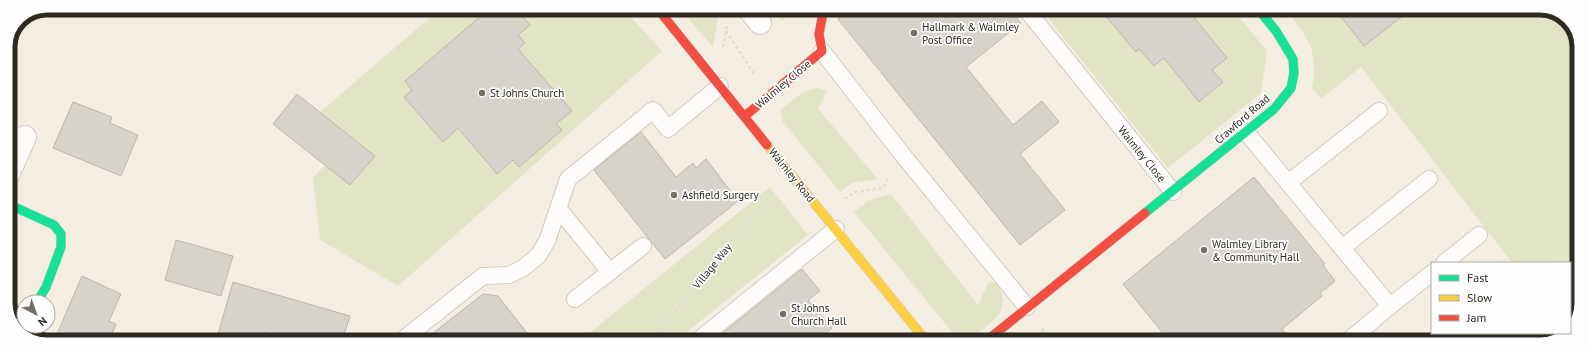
<svg xmlns="http://www.w3.org/2000/svg" width="1587" height="350" font-family="'PT Sans',sans-serif">
<rect width="100%" height="100%" fill="#f4eee2"/>
<g fill="#e2e5c5">
<polygon points="441,8 623,8 662,51 398,286 320,240 313,178 325,165 351,185 375,156 320,112"/>
<polygon points="679,8 716,8 719,13 713,47"/>
<polygon points="772,8 798,8 782,21"/>
<polygon points="1040,8 1233,9 1267,51 1261,93 1168,168"/>
<path d="M1285,9H1547L1569,21L1579,42L1578,310L1570,325V263H1512L1361,67L1321,99L1312,88C1319,50 1308,37 1285,9Z"/>
<path d="M819,88L827,91L818,109L878,179L852,183L840,192L783,122L780,111C793,100 802,89 819,88Z"/>
<polygon points="770,187 808,235 674,342 578,342"/>
<path d="M891,194L978,305L989,281L997,283C1009,304 1002,315 984,328C976,334 970,339 960,342L854,212L869,200Z"/>
<polygon points="1548,333 1564,333 1540,342 1536,342"/>
</g>
<g fill="#d8d3ca" stroke="#bcb6ae">
<polygon points="490,8 516,8 530,25 518,35 525,43 518,49 572,111 556,124 562,130 519,167 513,160 497,174 458,128 443,142 404,97 412,90 405,81"/>
<polygon points="851,8 1009,8 1021,23 966,67 1013,125 1042,101 1059,122 1020,154 1065,210 1020,245 838,19"/>
<polygon points="1099,8 1187,9 1227,58 1212,70 1223,82 1199,102 1164,58 1154,66 1139,49 1136,52"/>
<polygon points="1335,9 1412,9 1364,46"/>
<polygon points="297,94 375,156 350,185 273,124"/>
<polygon points="73,102 112,117 110,123 138,135 121,176 53,148"/>
<polygon points="641,132 676,177 693,163 696,168 706,159 738,201 665,259 594,170"/>
<polygon points="1254,177 1325,264 1323,265 1335,281 1320,293 1322,296 1282,329 1292,342 1170,342 1123,284"/>
<polygon points="176,240 233,256 221,296 165,280"/>
<polygon points="802,269 820,291 808,300 832,328 816,342 712,342"/>
<polygon points="82,276 121,294 109,321 116,324 109,341 54,341"/>
<polygon points="233,282 350,316 342,341 297,341 265,332 263,341 216,341"/>
<polygon points="483,294 498,296 534,342 423,341"/>
</g>
<g fill="none" stroke-linecap="round" stroke-linejoin="round">
<g stroke="#d1ccc3" stroke-width="18">
<g id="lane">
<polyline points="1025,8 1173,192"/>
<polyline points="822,51 902,154 1027,307"/>
<polyline points="1246,132 1390,306 1347,342"/>
<polyline points="1288,183 1379,111"/>
<polyline points="558,208 610,272"/>
<polyline points="1342,248 1429,179"/>
<polyline points="1444,263 1479,235"/>
<polyline points="575,299 643,246"/>
<polyline points="1390,306 1432,273"/>
<polyline points="701,338 836,229"/>
<polyline points="401,341 483,276 509,275 523,268 538,256 547,241 568,179 653,110 668,129 720,86"/>
<polyline points="1476,342 1487,333"/>
</g>
</g>
<g stroke="#d1ccc3" stroke-width="24">
<g id="street">
<polyline points="748,8 760,23"/>
<polyline points="8,175 25,137"/>
<polyline points="21,331 24,326"/>
</g>
</g>
<g stroke="#d1ccc3" stroke-width="10">
<g id="fast">
<polyline points="8,204 54,225 61,234 61,247 46,287 37,302"/>
<polyline points="1145,213 1274,109 1291,88 1294,73 1293,59 1276,31 1258,9"/>
</g>
</g>
<g stroke="#d1ccc3" stroke-width="10">
<polyline id="slow" points="767,145 927,342"/>
</g>
<g stroke="#d1ccc3" stroke-width="10">
<g id="jam">
<polyline points="657,8 767,145"/>
<polyline points="745,116 822,51 819,34 824,8"/>
<polyline points="985,342 1145,213"/>
</g>
</g>
<g stroke="#dedbd8" stroke-width="2.5" stroke-dasharray="3 3" stroke-linecap="butt">
<polyline points="726,31 754,74"/>
<polyline points="723,47 727,25"/>
<polyline points="845,199 855,192 883,188 889,177"/>
<polyline points="1042,329 1051,342"/>
<polyline points="646,342 660,330 772,192"/>
</g>
<use href="#lane" stroke="#fdfcfb" stroke-width="16"/>
<use href="#street" stroke="#fdfcfb" stroke-width="22"/>
<use href="#fast" stroke="#16e098" stroke-width="9"/>
<use href="#slow" stroke="#ffcf43" stroke-width="9"/>
<use href="#jam" stroke="#f24e42" stroke-width="9"/>
</g>
<g fill="#736f65" stroke="#fefefe" stroke-width="1.5">
<circle cx="914" cy="33" r="4"/>
<circle cx="482" cy="93" r="4"/>
<circle cx="674" cy="195" r="4"/>
<circle cx="1204" cy="250" r="4"/>
<circle cx="783" cy="314" r="4"/>
</g>
<g text-anchor="middle" stroke-width="3.5" stroke-linejoin="round" paint-order="stroke">
<g font-size="11" fill="#2e2a22" stroke="#fefefe" text-anchor="start">
<text x="922" y="31">Hallmark &amp; Walmley<tspan x="922" dy="13">Post Office</tspan></text>
<text x="490" y="97">St Johns Church</text>
<text x="682" y="199">Ashfield Surgery</text>
<text x="1212" y="248">Walmley Library<tspan x="1212" dy="13">&amp; Community Hall</tspan></text>
<text x="791" y="312">St Johns<tspan x="791" dy="13">Church Hall</tspan></text>
</g>
<g font-size="11" fill="#2e2a22" stroke="#fefefe">
<text transform="translate(783 84) rotate(-40)" y="4">Walmley Close</text>
<text transform="translate(1242 119) rotate(-41)" y="4">Crawford Road</text>
<text transform="translate(1142 154) rotate(51)" y="4">Walmley Close</text>
<text transform="translate(792 175) rotate(51)" y="4">Walmley Road</text>
<text transform="translate(712 266) rotate(-51)" y="4">Village Way</text>
</g>
</g>
<path d="M0 0H1587V350H0ZM47 15H1540A32 32 0 0 1 1572 47V303A32 32 0 0 1 1540 335H47A32 32 0 0 1 15 303V47A32 32 0 0 1 47 15Z" fill="#fefefe" fill-rule="evenodd"/>
<path fill="none" stroke="#2e2a22" stroke-width="5" d="M47 15H1540A32 32 0 0 1 1572 47V303A32 32 0 0 1 1540 335H47A32 32 0 0 1 15 303V47A32 32 0 0 1 47 15Z"/>
<rect x="1431" y="262" width="140" height="72" fill="#fefefe" stroke="#aba9a6"/>
<rect x="1439" y="275" width="20" height="6" fill="#16e098" stroke="#aba9a6"/>
<text x="1467" y="282" font-size="12" fill="#2e2a22">Fast</text>
<rect x="1439" y="295" width="20" height="6" fill="#ffcf43" stroke="#aba9a6"/>
<text x="1467" y="302" font-size="12" fill="#2e2a22">Slow</text>
<rect x="1439" y="315" width="20" height="6" fill="#f24e42" stroke="#aba9a6"/>
<text x="1467" y="322" font-size="12" fill="#2e2a22">Jam</text>
<g transform="translate(36 314) rotate(139)"><circle r="19" fill="#fefefe" stroke="#aba9a6"/>
<path d="M0-3L7 15L0 10L-7 15Z" fill="#736f65"/>
<text y="-6" font-size="11" font-weight="bold" text-anchor="middle" fill="#2e2a22">N</text>
</g>
</svg>
